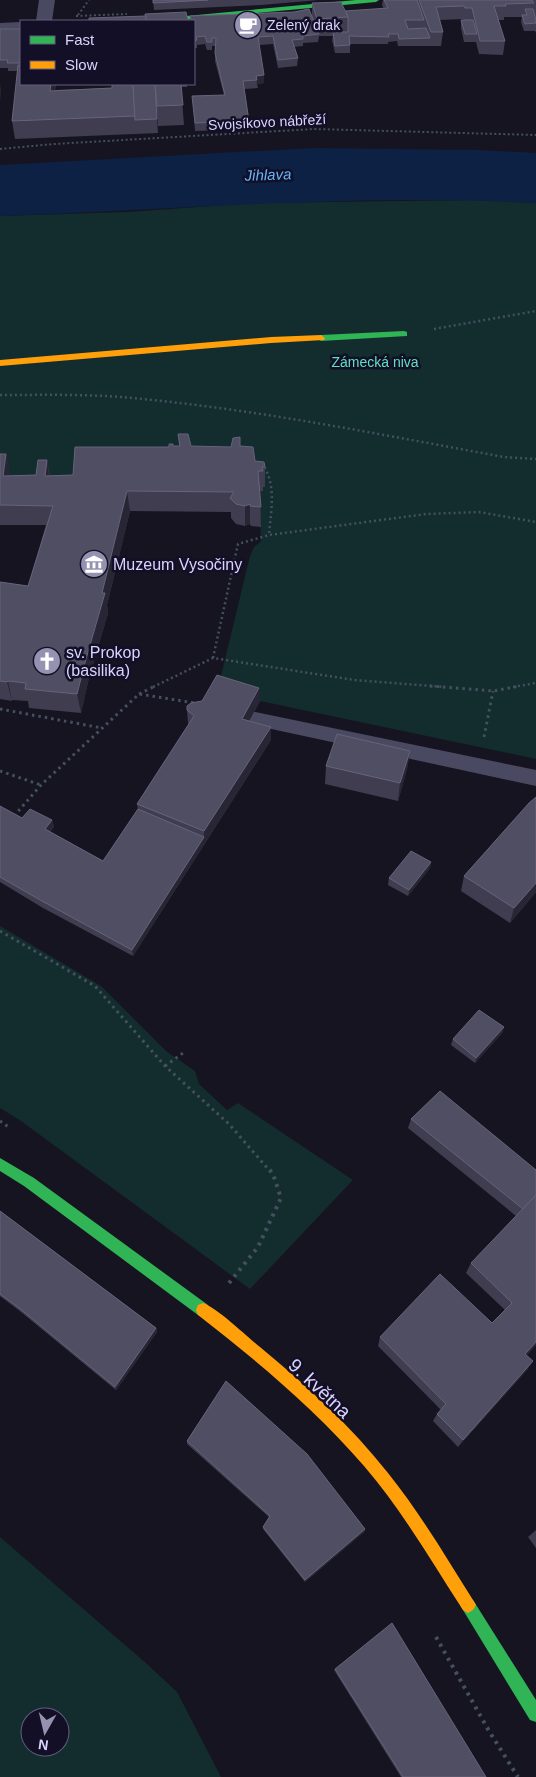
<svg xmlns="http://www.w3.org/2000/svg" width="536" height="1777" font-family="Helvetica,sans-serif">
<rect width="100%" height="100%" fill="#161421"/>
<g fill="#132c2d" fill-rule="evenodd">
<polygon points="474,200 536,203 536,759 260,701 218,688 250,556 254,547 261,541 259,491 76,496 0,480 0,216 127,212 254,203"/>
<polygon points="0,926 101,986 166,1051 195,1071 199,1084 227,1110 238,1103 353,1180 250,1289 21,1121 0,1108"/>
<path d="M0,1537L147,1664L177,1692L221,1777H0ZM30,1717H60V1747H30Z"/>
</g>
<path fill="#0d2144" d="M313,148L479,150L536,153V203C357,193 178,210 0,216V165Z"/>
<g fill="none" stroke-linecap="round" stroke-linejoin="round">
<g stroke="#44505f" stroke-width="2" stroke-dasharray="2 2.5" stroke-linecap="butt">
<polyline points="78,15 89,0"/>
<polyline points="76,16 127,14"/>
<polyline points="0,149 54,144 314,129 536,135"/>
</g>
<g stroke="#44505f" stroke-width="2.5" stroke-dasharray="2 3" stroke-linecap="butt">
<polyline points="434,329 536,311"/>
<path d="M0,395C40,395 81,394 121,397C250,408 377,434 504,457L536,459"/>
<path d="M262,463C277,485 271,510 269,535"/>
<polyline points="213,658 238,544 269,535 426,514 479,512 536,522"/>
<polyline points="153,687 213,658 354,680 445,687"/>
<polyline points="513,687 536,683"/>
</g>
<g stroke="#44505f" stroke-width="3" stroke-dasharray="2.5 4" stroke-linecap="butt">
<polyline points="430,686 493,691 520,686"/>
<polyline points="139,694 155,686"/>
<polyline points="0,709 102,728"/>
<polyline points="484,737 493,691"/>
<polyline points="0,771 41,785"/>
<polyline points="14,816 41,785 139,694 195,703"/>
<polyline points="0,931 95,986 165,1066 229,1124 269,1170"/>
<polyline points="165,1066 183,1053"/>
<polyline points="0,1121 10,1128"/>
</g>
<g stroke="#44505f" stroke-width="4" stroke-dasharray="3 5" stroke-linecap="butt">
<polyline points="229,1283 258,1247 281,1198 273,1174 268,1168"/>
<polyline points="436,1637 489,1731 518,1777"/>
</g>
<polygon fill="#4a4962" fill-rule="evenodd" points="250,711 536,770 536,786 244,723 241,718 244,713"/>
<g fill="#4a4962" fill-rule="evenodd">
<polygon points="39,0 55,0 52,21 36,21"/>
<polygon points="21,22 21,32 0,33 0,23"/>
</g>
<g fill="#30b455" fill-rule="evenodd">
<polygon points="356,0 379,0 376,2 172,21 151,21 154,19"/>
<polygon points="404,331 407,332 407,336 321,341 317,338 321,335"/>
<polygon points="0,1158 34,1178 208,1305 210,1310 208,1315 203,1317 198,1315 24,1186 0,1171"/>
<polygon points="468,1597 473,1600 536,1700 536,1722 530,1720 463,1610 460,1605 463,1600"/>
</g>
<g fill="#ff9f0a" fill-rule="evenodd">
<polygon points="321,335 325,338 324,340 271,343 0,366 0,360 271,337"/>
<path d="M203,1303C220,1310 245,1335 260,1347C306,1385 351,1426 388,1473C420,1513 446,1557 473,1600L476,1605L473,1610L468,1613L463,1610C431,1561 402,1510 364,1466C315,1409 257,1361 198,1315L196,1310L198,1305Z"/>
</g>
</g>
<g fill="#403d50">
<polygon points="153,0 319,0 261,5 154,10"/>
<polygon points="383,0 536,0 536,33 535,31 524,31 521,22 522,17 504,17 504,20 498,20 505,41 503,55 479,54 476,42 464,42 461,28 461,20 463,20 463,19 440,20 443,32 441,46 398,46 397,41 388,42 388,44 350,44 350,53 335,53 332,40 333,36 319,36 318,42 303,43 303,46 294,47 298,58 297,66 278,68 273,44 259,45 264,75 264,83 257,84 258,88 244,89 249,121 250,129 195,131 193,104 224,95 215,61 215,46 212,46 212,50 207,50 205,44 197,45 197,48 194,48 194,21 191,21 190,16 312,16 312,3 345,11 384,9 382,5"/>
<polygon points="0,29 21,29 21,84 56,84 55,90 112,88 155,84 158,133 15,139 12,121 18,71 8,71 8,68 0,68"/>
<polygon points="155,84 187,84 187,87 181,87 184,125 158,126"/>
<polygon points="178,434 191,446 231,447 241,446 255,461 265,467 265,487 263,487 263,491 260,491 261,527 251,526 250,524 245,526 236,524 231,518 231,512 130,511 107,605 108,613 89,678 81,713 29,708 28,701 12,700 12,701 0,699 0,582 28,586 46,525 0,525 0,454 6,454 10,476 36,475 47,460 50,476 73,475 173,446 179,446"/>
<polygon points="260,701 249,721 271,727 271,740 133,956 43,908 0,882 0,806 22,818 52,820 54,827 50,832 103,861 138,809 137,804 189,724 188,723 187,710"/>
<polygon points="410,751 407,769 398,801 325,784 326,766"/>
<polygon points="536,797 536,892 510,923 461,891 464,876"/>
<polygon points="431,862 430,868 408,896 388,885 389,878"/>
<polygon points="504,1027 502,1033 475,1063 451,1045 453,1039"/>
<polygon points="411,1119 536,1170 536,1345 527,1355 528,1369 458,1447 433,1421 437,1414 441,1410 378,1346 380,1337 492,1323 505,1310 466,1273 471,1263 516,1216 408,1128"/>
<polygon points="0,1211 156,1328 157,1332 116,1390 21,1312 0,1296"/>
<polygon points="187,1441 365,1529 364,1532 305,1582 263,1529 263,1527 269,1517 187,1444"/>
<polygon points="536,1530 536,1548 528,1537"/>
<polygon points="335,1669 486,1777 401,1777 334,1670"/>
</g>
<g fill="#282635">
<polygon points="264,75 264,83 257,84 256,76"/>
<polygon points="0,83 1,90 0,103"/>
<polygon points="51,84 56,84 53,108 50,91"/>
<polygon points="6,454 10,474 7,496 3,476"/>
<polygon points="47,460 50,480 45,476"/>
<polygon points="127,491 130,511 107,605 108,613 89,678 81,713 77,694"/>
<polygon points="250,504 250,524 245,526 245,506"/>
<polygon points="8,681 12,700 12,701 7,682"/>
<polygon points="259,688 260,701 243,732 242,719"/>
<polygon points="271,727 271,740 133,956 132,950 204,837 204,831"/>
<polygon points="410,751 407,769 398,801 400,783"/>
<polygon points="52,820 54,827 46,836 45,829"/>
<polygon points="431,862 430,868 408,896 409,890"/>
<polygon points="536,883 536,892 510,923 514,908"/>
<polygon points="504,1027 502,1033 475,1063 476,1058"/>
<polygon points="156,1328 157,1332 116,1390 115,1387"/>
<polygon points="536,1342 536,1345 520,1362 525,1354"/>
<polygon points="533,1361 528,1369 458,1447 463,1440"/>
<polygon points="365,1529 364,1532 305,1582 305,1580"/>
</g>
<g fill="#504e63" stroke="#66637b">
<polygon points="153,0 208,0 153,3"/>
<polygon points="384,0 417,0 424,20 405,20 408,29 426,28 430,38 399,39 398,34 388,34 389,37 349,36 350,45 335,46 333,32 348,32 348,17 345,11 388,8"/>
<polygon points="419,0 532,0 534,3 505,4 506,6 494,6 505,41 480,41 472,8 465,8 464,6 436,7 443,32 431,32"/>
<polygon points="341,2 348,17 317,19 312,3"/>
<polygon points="309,9 319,34 303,36 303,39 292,40 298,58 278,60 273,36 258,37 264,75 256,76 257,80 243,81 249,121 195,123 192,96 225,95 215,53 216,38 212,38 212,42 207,42 205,36 196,37 197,40 194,41 194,21 192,21 190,16 294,12"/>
<polygon points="525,9 533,9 536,20 536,23 525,24 522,15 527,15"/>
<polygon points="186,12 188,21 146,21 145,14"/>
<polygon points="146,16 146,21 89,21 89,18"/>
<polygon points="461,20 473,20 477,34 465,34"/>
<polygon points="0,29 21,29 21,60 20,60 20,63 7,63 8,60 0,60"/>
<polygon points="18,65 21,65 21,84 51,84 50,91 112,88 112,84 133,84 135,116 12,121"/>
<polygon points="133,84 155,84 157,119 135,120"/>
<polygon points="155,84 181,84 183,105 157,106"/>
<polygon points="178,434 188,434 191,446 231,447 233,438 240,437 240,446 253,447 255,461 264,462 265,467 262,467 263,471 258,471 261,507 250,506 250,504 245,506 236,504 230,498 234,492 127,491 102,593 105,593 86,659 77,694 25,689 26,683 8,681 7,682 0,681 0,582 28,586 53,506 0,505 0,454 6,454 3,476 36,475 38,460 47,460 45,476 73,475 75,447 169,447 169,444 173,444 173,446 180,446"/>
<polygon points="217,675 259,688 242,719 271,727 204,831 137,804 194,716 187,710 187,706 191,703 202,701"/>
<polygon points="337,734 410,751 400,783 326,766"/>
<polygon points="536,797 536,883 514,908 464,876 529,803"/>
<polygon points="0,806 22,818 30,809 52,820 45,829 103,861 138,809 204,837 132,950 42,901 0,877"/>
<polygon points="411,851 431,862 409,890 389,878"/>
<polygon points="479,1010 504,1027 476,1058 453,1039"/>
<polygon points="440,1091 536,1170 536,1195 523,1209 411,1119"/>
<polygon points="536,1195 536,1342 525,1354 533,1361 463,1440 437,1414 446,1404 380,1337 440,1274 492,1323 512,1303 471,1263"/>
<polygon points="0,1211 156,1328 115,1387 19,1308 0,1294"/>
<polygon points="226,1381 307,1454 365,1529 305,1580 263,1527 270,1516 187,1441"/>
<polygon points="392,1623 486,1777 403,1777 335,1669"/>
</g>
<defs>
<g id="cafe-disc" transform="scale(1.4375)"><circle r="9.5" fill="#9591b1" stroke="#130f26"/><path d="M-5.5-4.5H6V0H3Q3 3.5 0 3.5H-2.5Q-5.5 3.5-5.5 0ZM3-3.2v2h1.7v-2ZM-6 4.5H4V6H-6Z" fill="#fff"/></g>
<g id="museum-disc" transform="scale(1.4375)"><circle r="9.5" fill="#9591b1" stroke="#130f26"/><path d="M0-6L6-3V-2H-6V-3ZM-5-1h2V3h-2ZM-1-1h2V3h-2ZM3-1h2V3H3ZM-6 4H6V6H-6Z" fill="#fff"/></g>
<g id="church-disc" transform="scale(1.4375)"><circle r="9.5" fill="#9591b1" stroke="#130f26"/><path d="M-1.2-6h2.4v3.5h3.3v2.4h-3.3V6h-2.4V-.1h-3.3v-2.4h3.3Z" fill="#fff"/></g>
</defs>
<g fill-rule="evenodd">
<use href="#cafe-disc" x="248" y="25"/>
<use href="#museum-disc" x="94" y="564"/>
<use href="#church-disc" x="47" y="661"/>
</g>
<g text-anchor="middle" stroke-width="5" stroke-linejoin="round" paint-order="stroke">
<g font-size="14" fill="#d9d4ff" stroke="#130f26" text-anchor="start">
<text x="267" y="30">Zelený drak</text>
</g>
<g font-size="14" fill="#d9d4ff" stroke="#130f26">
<text transform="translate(267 122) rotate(-3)" y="5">Svojsíkovo nábřeží</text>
</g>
<g font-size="14" fill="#5fe0c0" stroke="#130f26">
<text x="375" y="367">Zámecká niva</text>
</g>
<g font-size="15" font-style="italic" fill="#62b6ff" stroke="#130f26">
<text transform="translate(268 175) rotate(-2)" y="5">Jihlava</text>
</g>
<g font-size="16" fill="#d9d4ff" stroke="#130f26" text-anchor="start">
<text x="113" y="570">Muzeum Vysočiny</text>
<text x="66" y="658">sv. Prokop<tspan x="66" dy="18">(basilika)</tspan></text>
</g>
<g font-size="19" fill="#d9d4ff" stroke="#130f26">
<text transform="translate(320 1388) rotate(43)" y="7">9. května</text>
</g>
</g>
<rect x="20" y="20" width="175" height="65" fill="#130f26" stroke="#625e7d"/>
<rect x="30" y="36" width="25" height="8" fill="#30b455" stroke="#625e7d"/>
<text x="65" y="45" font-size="15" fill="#d9d4ff">Fast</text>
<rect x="30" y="61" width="25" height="8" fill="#ff9f0a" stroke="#625e7d"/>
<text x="65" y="70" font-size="15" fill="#d9d4ff">Slow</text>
<g transform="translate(45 1732) rotate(188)"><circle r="24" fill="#130f26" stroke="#625e7d"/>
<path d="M0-4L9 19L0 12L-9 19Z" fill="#9591b1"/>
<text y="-8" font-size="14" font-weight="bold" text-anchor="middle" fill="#d9d4ff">N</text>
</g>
</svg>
